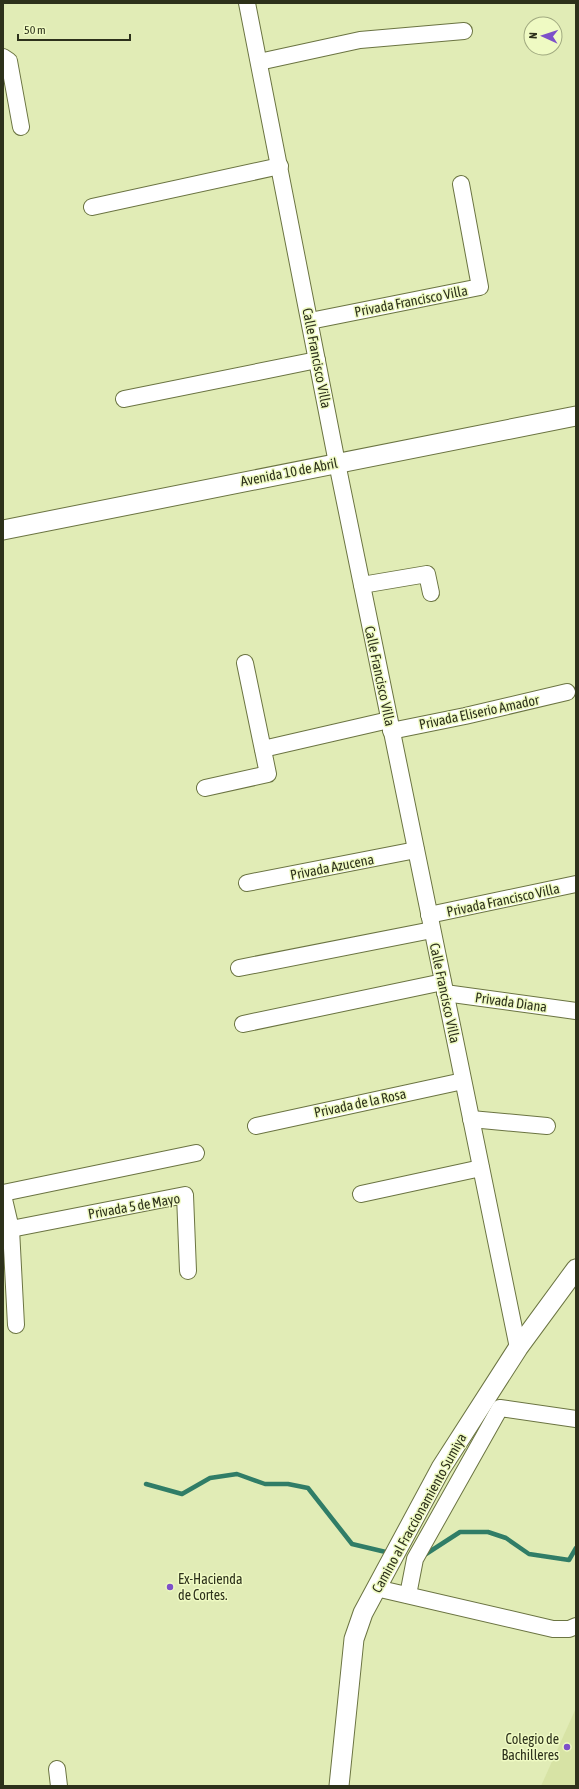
<svg xmlns="http://www.w3.org/2000/svg" width="579" height="1789" font-family="'Asap Condensed',sans-serif">
<rect width="100%" height="100%" fill="#e1ecb6"/>
<polygon fill="#d7e3a5" points="576,1708 576,1786 541,1786"/>
<g fill="none" stroke-linecap="round" stroke-linejoin="round">
<g stroke="#307d67" stroke-width="4.5">
<polyline points="146,1484 182,1494 210,1478 237,1474 265,1484 288,1484 308,1488 352,1544 390,1553"/>
<polyline points="423,1554 426,1554 460,1532 488,1532 506,1538 529,1554 569,1560 576,1548"/>
</g>
<g stroke="#6b7442" stroke-width="18">
<g id="minor">
<polyline points="247,3 337,463 518,1348"/>
<polyline points="3,57 9,61 21,127"/>
<polyline points="259,62 360,40 464,31"/>
<polyline points="92,207 280,166"/>
<polyline points="310,321 480,287 461,184"/>
<polyline points="124,399 317,360"/>
<polyline points="362,585 427,574 431,593"/>
<polyline points="391,731 465,716 567,692"/>
<polyline points="263,749 389,720"/>
<polyline points="205,788 268,774 245,663"/>
<polyline points="247,883 416,850"/>
<polyline points="429,915 576,884"/>
<polyline points="239,968 432,930"/>
<polyline points="445,993 576,1011"/>
<polyline points="243,1024 443,982"/>
<polyline points="471,1119 547,1126"/>
<polyline points="256,1126 463,1081"/>
<polyline points="3,1193 196,1153"/>
<polyline points="361,1194 481,1168"/>
<polyline points="3,1195 11,1229 16,1325"/>
<polyline points="11,1229 185,1195 188,1271"/>
<polyline points="376,1588 553,1629 569,1629 576,1626"/>
<polyline points="408,1595 415,1559 500,1408 576,1419"/>
<polyline points="57,1769 59,1786"/>
</g>
</g>
<g stroke="#6b7442" stroke-width="21">
<g id="tertiary">
<polyline points="3,530 576,416"/>
<polyline points="339,1786 354,1639 363,1613 441,1468 518,1348 576,1269"/>
</g>
</g>
<use href="#minor" stroke="#fff" stroke-width="16"/>
<use href="#tertiary" stroke="#fff" stroke-width="19"/>
</g>
<g fill="#7d50c9" stroke="#effac3" stroke-width="1.5">
<circle cx="170" cy="1587" r="4"/>
<circle cx="567" cy="1747" r="4"/>
</g>
<g text-anchor="middle" stroke-width="3" stroke-linejoin="round" paint-order="stroke">
<g font-size="14" fill="#2d311b" stroke="#effac3">
<text transform="translate(411 301) rotate(-11)" y="5">Privada Francisco Villa</text>
<text transform="translate(317 358) rotate(79)" y="5">Calle Francisco Villa</text>
<text transform="translate(289 472) rotate(-11)" y="5">Avenida 10 de Abril</text>
<text transform="translate(380 676) rotate(78)" y="5">Calle Francisco Villa</text>
<text transform="translate(479 712) rotate(-12)" y="5">Privada Eliserio Amador</text>
<text transform="translate(332 867) rotate(-11)" y="5">Privada Azucena</text>
<text transform="translate(503 900) rotate(-12)" y="5">Privada Francisco Villa</text>
<text transform="translate(445 993) rotate(78)" y="5">Calle Francisco Villa</text>
<text transform="translate(511 1002) rotate(8)" y="5">Privada Diana</text>
<text transform="translate(360 1103) rotate(-12)" y="5">Privada de la Rosa</text>
<text transform="translate(134 1206) rotate(-10)" y="5">Privada 5 de Mayo</text>
<text transform="translate(419 1513) rotate(-61)" y="5">Camino al Fraccionamiento Sumiya</text>
</g>
<g font-size="14" fill="#2d311b" stroke="#effac3" text-anchor="start">
<text x="178" y="1584">Ex-Hacienda<tspan x="178" dy="16">de Cortes.</tspan></text>
<text x="559" y="1744" text-anchor="end">Colegio de<tspan x="559" dy="16">Bachilleres</tspan></text>
</g>
</g>
<rect width="579" height="1789" fill="none" stroke="#2d311b" stroke-width="8"/>
<g transform="translate(543 36) rotate(273)"><circle r="19" fill="#effac3" stroke="#a1aa80"/>
<path d="M0-3L7 15L0 10L-7 15Z" fill="#7d50c9"/>
<text y="-6" font-size="11" font-weight="bold" text-anchor="middle" fill="#2d311b">N</text>
</g>
<path d="M18 34v6h112v-6" fill="none" stroke="#2d311b" stroke-width="2"/>
<text x="24" y="34" font-size="12" fill="#2d311b" stroke="#effac3" stroke-width="3" paint-order="stroke">50 m</text>
</svg>
